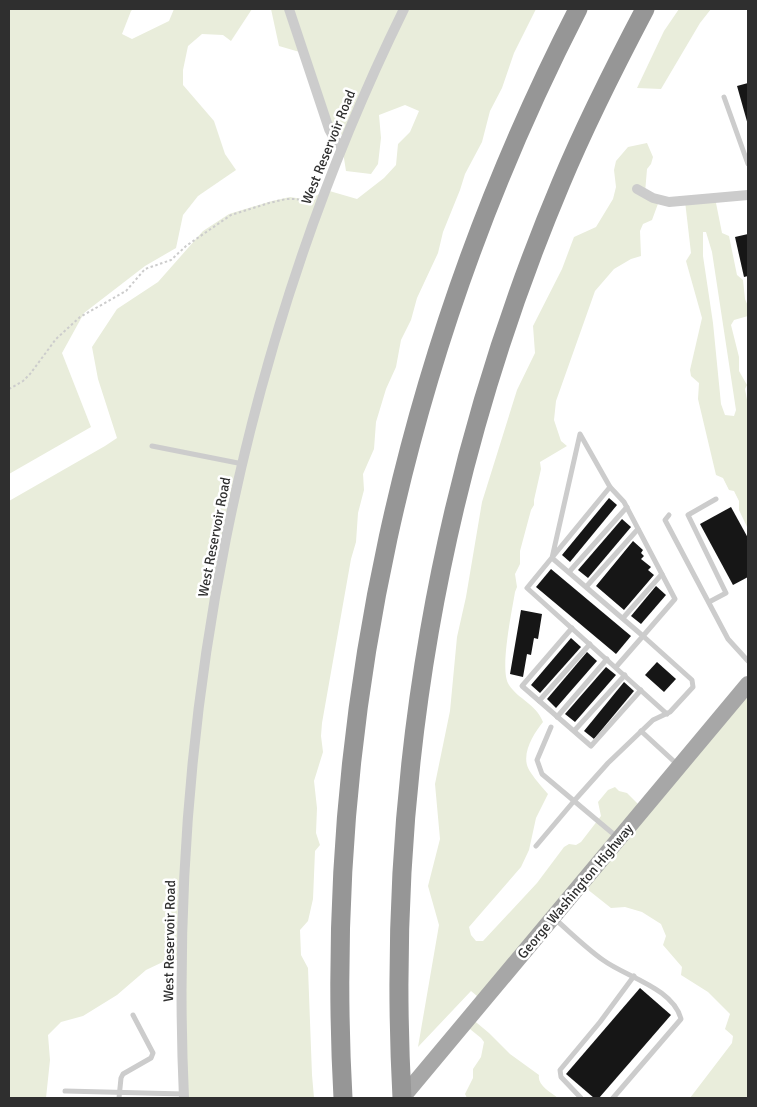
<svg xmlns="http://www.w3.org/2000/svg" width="757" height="1107" font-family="Signika,sans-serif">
<rect width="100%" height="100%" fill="#fff"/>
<g fill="#e9eddb" fill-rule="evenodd">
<polygon points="9,9 133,9 131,11 122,34 132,39 169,21 174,9 252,9 231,41 223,35 202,34 188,46 183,70 183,85 214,121 225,154 236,170 198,196 183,215 176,248 145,266 84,313 62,353 91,427 9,474"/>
<polygon points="271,9 536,9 514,53 502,88 490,111 482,142 465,174 460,190 443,232 438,253 417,298 411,320 401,340 396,367 386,389 376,422 374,449 363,474 364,490 358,513 356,542 351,559 322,723 321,736 323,752 314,781 317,808 316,833 320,845 315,851 313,899 308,921 300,930 301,955 308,968 312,1075 314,1098 184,1098 180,960 167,960 146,970 117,995 83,1016 61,1022 48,1035 50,1060 46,1098 9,1098 9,501 105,446 117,438 98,379 92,347 117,309 158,282 203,231 229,214 272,201 290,197 309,200 326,190 357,199 384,178 396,165 398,144 410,132 419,111 405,105 379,115 381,138 378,164 371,174 346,171 343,152 345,136 330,130 303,53 279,46"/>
<polygon points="679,9 711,9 700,23 661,89 637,88 664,31"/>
<path d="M647,143L653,157L651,164L647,169L645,193L659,201L652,220L643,224L640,231L641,256L631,259L614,269L595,291L556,401L554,420L561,441L567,446L540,462L541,469L534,500V505L531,510L520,551V564L515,574L517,587L515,592C512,611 499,671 509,685C518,699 536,704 543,722C535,732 523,750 527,765C529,773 543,788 548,794L536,818L529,850L521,867L469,927L471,935L476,941H483L537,883L564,847L569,844L576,845L581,842L601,816L598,802L608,790L615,787L619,791L627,793L643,809L748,685V1098H690L732,1043L733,1036L725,1029L730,1014L708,992L681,975L682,967L663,945L666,936L661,924L642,912L625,907L611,908L582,885L483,1001L471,991L418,1047L439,925L428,886L440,839L435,784L450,711L457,637L466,597L482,502L517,390L535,353L533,326L562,269L574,237L596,227L613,199L616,187L614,170L616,161L628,147Z"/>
<path d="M715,198L722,233L729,236L737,275L743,280L745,299L748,306V316L734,320L731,325L739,357V371L747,385L745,389L748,405V529L739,510V501L734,491L729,490L723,478L716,475L698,399L699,383L691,376L690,370L702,318L686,261L691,253L685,201ZM703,232H706L712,252L736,410L734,416L725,415L721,404L713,323L703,256Z"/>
<path d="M471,1018L489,1033L510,1054L539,1075C537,1085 550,1092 558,1098H467L465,1094L473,1078V1069L481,1057L484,1042L481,1038L465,1025Z"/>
</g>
<g fill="#161616">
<polygon points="748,83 748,125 737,86"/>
<polygon points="748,234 748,276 744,277 735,237"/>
<polygon points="609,498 617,505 570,562 562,555"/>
<polygon points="731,507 748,538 748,577 733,585 700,524"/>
<polygon points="622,519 631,527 588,578 578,570"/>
<polygon points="633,541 643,550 641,553 644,556 641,559 651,567 648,570 654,575 624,610 596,586"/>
<polygon points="551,569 631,636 616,654 536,587"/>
<polygon points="656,586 666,595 641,624 631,616"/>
<polygon points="521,610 542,614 538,639 534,638 531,655 527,654 523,677 510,674"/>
<polygon points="571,638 581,647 540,693 531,685"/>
<polygon points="587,652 597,661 556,708 547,699"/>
<polygon points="657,662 676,679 664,692 645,675"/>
<polygon points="606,667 616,675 575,722 565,714"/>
<polygon points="624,682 634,691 594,739 584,731"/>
<polygon points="640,988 671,1015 599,1098 594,1098 566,1074"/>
</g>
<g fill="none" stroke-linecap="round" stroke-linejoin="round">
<polyline stroke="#ccc" stroke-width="2" stroke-dasharray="2.5 2.5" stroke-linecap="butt" points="9,389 23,381 30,374 56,339 80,317 126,291 145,269 171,260 186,246 231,215 269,203 286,199 295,199 311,202"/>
<g stroke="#ccc" stroke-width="5">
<polyline points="724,97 748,164"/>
<polyline points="152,446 243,464"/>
<polyline points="669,515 665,520 728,639 748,661"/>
<polyline points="569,572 627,507"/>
<polyline points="586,587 638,529"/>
<polyline points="709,602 726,593 688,515 716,499"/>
<polyline points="623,618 662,574"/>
<polyline points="572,628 522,686 591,746 641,690"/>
<polyline points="616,667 643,636 552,558 580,434 610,487 527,588 667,714"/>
<polyline points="539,701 590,644"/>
<polyline points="557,717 607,659"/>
<polyline points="551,727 537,760 542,774 617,837"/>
<polyline points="574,731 625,675"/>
<polyline points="641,731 678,765"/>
<polyline points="536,846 574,801 608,763 653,720 670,712 693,687 692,680 643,636 675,599 624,502 610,487"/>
<path d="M555,919C571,933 586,948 603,960C626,977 673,988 681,1019L613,1098"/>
<polyline points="65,1091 184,1094"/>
<polyline points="119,1098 121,1078 123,1074 151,1058 153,1053 133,1015"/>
<polyline points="581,1098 561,1077 560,1070 600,1022 634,976"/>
</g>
<g stroke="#ccc" stroke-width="10">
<polyline points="289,9 329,129 335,140 341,146"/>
<polyline points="637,189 653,198 669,202 748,195"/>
<path d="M184,1098C167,725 239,345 404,9"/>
</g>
<polyline stroke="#a7a7a7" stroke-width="16" points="402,1098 748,684"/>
<g stroke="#969696" stroke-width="19">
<path d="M343,1098C322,721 406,344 578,9"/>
<path d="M402,1098C385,785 439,472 561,183C586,123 615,66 645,9"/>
</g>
</g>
<g text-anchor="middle" stroke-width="5" stroke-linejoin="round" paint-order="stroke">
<g font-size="14" fill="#2f2f2f" stroke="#fff">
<text transform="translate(328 147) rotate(-68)" y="5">West Reservoir Road</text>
<text transform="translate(214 537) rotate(-79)" y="5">West Reservoir Road</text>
<text transform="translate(575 891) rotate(-50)" y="5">George Washington Highway</text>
<text transform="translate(169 941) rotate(-89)" y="5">West Reservoir Road</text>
</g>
</g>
<rect width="757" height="1107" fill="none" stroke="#2f2f2f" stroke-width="20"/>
</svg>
